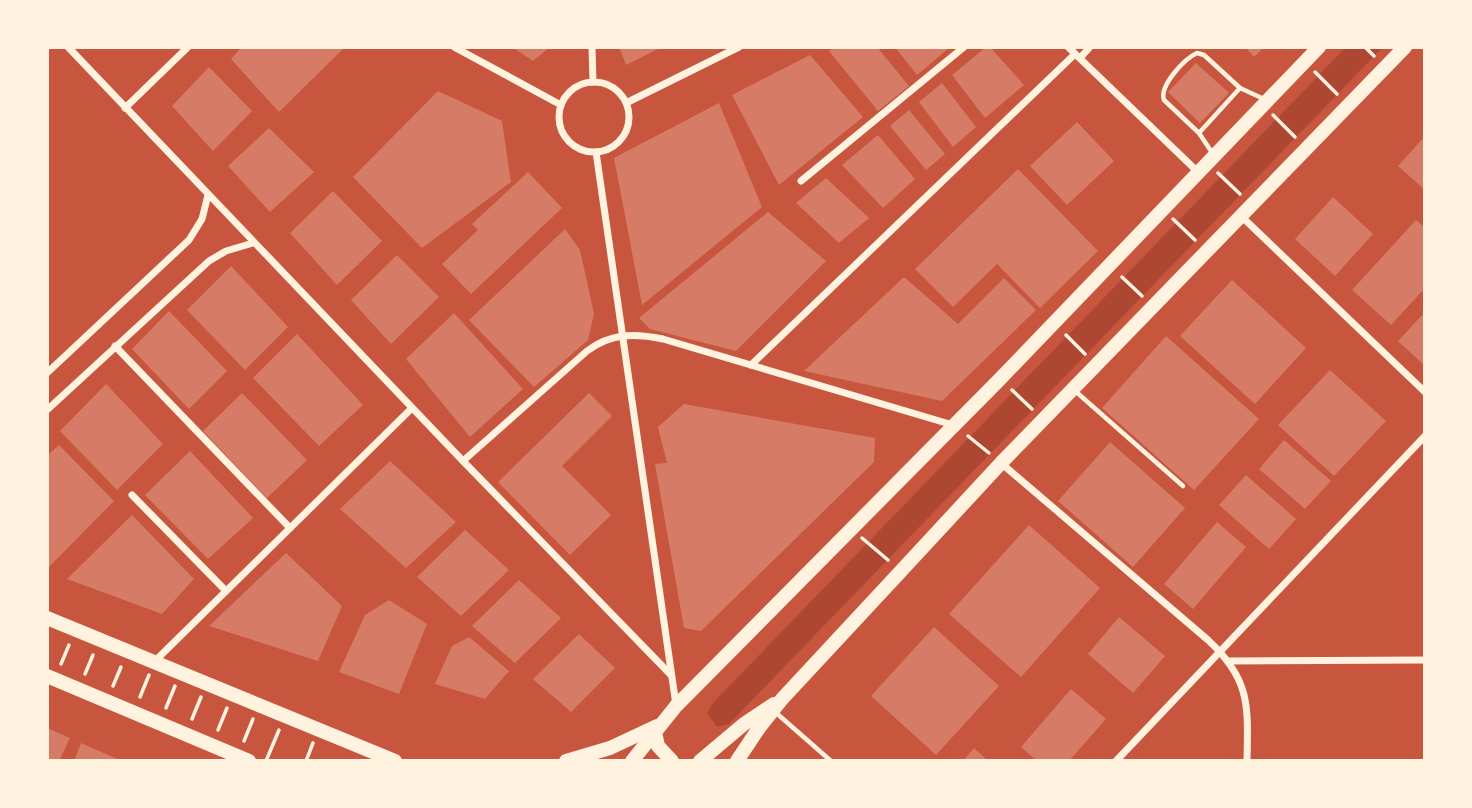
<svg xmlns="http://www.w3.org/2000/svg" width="1472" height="808" font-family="Ubuntu,sans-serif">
<rect width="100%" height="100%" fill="#c8553d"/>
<polygon fill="#ae4732" points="1346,47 1383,47 729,724 717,727 707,713 714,702"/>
<g fill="#d67c66">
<polygon points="242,47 345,47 279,112 231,59"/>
<polygon points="512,47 550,47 533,61"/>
<polygon points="619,47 662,47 626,65"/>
<polygon points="836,47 877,47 909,86 878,111 829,51"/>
<polygon points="895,47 950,47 917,75"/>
<polygon points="986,47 990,47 1024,85 985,118 952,75"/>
<polygon points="1245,47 1264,47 1254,57"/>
<polygon points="810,55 863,117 779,185 732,95"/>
<polygon points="1196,63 1229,93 1200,123 1168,92"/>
<polygon points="209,67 252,111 213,151 172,106"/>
<polygon points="942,83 976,127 953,147 919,102"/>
<polygon points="438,91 502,121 511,182 422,248 353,177"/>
<polygon points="719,103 762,207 642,305 614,158"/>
<polygon points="909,110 945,154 926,170 890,126"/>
<polygon points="1077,122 1114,161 1067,205 1030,166"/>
<polygon points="269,128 314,172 270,212 228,166"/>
<polygon points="878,135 915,179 883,208 842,165"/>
<polygon points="1425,136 1425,190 1398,166"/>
<polygon points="1018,169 1098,251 1040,308 997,264 953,307 915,269"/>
<polygon points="528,172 562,208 471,294 442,264 478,230 472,224"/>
<polygon points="826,178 869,218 839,243 796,203"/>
<polygon points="333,191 382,241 337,285 290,233"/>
<polygon points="1333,197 1373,234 1335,276 1295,239"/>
<polygon points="768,212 826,261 736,351 650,329 639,318"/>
<polygon points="1416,220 1425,228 1425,288 1391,325 1352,290"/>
<polygon points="565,229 580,250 594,314 588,340 534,387 469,320"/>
<polygon points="397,255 439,297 391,344 351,300"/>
<polygon points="231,266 288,327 245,370 187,310"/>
<polygon points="904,277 958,324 1004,278 1036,310 942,401 804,371"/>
<polygon points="1232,280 1306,348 1255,404 1180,336"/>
<polygon points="169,311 227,371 189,409 132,349"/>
<polygon points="1425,312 1425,366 1398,341"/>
<polygon points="454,313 523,389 470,437 406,359"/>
<polygon points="297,334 363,405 319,446 253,378"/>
<polygon points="1166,336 1259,419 1194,490 1102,408"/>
<polygon points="1330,370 1386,421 1334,476 1278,425"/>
<polygon points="106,384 163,444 117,490 60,431"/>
<polygon points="242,393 307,460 267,498 203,431"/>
<polygon points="589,393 612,416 562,466 611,515 570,555 498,482"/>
<polygon points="684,404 875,438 874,462 701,631 684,628 655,464 667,463 658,427"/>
<polygon points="1284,440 1331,481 1305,509 1259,469"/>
<polygon points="1110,442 1185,508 1133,567 1058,501"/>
<polygon points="59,445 114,501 47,569 47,456"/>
<polygon points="190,451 253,518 208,559 145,495"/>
<polygon points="390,461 456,522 406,568 340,509"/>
<polygon points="1246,475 1296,519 1269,549 1219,505"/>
<polygon points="132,515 194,579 162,614 67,579"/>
<polygon points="1217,522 1246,547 1193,609 1164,584"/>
<polygon points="1029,525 1100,588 1021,677 949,614"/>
<polygon points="465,530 509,570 461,616 417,577"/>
<polygon points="286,553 342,606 318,661 209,626"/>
<polygon points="519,580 561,618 515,663 472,626"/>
<polygon points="389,600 427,624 399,694 339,672 365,615"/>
<polygon points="1119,617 1165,656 1133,693 1088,654"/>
<polygon points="934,627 999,686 936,755 871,696"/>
<polygon points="579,634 615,668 571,712 533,679"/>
<polygon points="469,637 509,671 485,699 435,684 452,646"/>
<polygon points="1071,689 1106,719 1069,761 1037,761 1021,747"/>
<polygon points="47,728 70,738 59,761 47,761"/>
<polygon points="81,743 122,761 74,761"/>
<polygon points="974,748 988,761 963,761"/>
</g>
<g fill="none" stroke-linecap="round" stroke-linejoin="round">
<g stroke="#fff3e0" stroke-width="3.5">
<polyline points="1365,47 1374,56"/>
<polyline points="1315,72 1337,94"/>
<polyline points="1273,115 1295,137"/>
<polyline points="1218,173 1240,194"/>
<polyline points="1173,219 1195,240"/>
<polyline points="1122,277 1142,296"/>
<polyline points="1066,335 1085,354"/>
<polyline points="1012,390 1032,409"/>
<polyline points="968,436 989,453"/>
<polyline points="862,538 888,560"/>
<polyline points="61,664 69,645"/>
<polyline points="85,674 93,655"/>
<polyline points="113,686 121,667"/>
<polyline points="140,697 149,675"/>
<polyline points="166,708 175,686"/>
<polyline points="192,719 201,697"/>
<polyline points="218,730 227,708"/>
<polyline points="244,741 253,719"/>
<polyline points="266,761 279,730"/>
<polyline points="306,761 313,743"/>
</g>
<g stroke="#fff3e0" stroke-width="4.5">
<polyline points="1199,133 1240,88"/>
<path d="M1213,154L1199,133L1164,100C1159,86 1184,59 1197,53L1204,55L1240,88L1264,99"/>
<polyline points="1074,390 1183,486"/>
<polyline points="774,711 831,761"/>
</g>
<g stroke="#fff3e0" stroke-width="7">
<polyline points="68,47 463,461 671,675"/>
<polyline points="454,47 561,105"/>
<polyline points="592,47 593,82"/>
<polyline points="1068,47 1199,173"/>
<polyline points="1080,58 1090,47"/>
<circle cx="594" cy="117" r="35"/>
<polyline points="626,103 739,47"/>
<polyline points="125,108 188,47"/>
<polyline points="596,152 676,705"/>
<polyline points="801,181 964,47"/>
<polyline points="1241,216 1425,392"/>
<polyline points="115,346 290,528"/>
<polyline points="751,365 1075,54"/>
<polyline points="47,373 189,240 202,219 208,195"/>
<polyline points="47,410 209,261 226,251 253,243"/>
<path d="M463,461L587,351C611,333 634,333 663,339L953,425"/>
<path d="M1001,463L1208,640C1251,680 1248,706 1247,761"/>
<polyline points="132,495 226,591"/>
<polyline points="155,661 412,408"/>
<polyline points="1228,661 1425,660"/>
<polyline points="1116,761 1425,436"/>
</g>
<g stroke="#fff3e0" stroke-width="14">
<polyline points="47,618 395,761"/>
<polyline points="47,676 249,761"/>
<polyline points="655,732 658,746 672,761"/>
<polyline points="566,761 610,748 657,726"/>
<polyline points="632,761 676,706 1000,379 1319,47"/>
<polyline points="700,761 744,724 774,704"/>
<polyline points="737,761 759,728 782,699 901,571 1001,463 1405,47"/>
</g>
</g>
<rect width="1472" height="808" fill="none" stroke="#fff3e0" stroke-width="98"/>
</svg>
